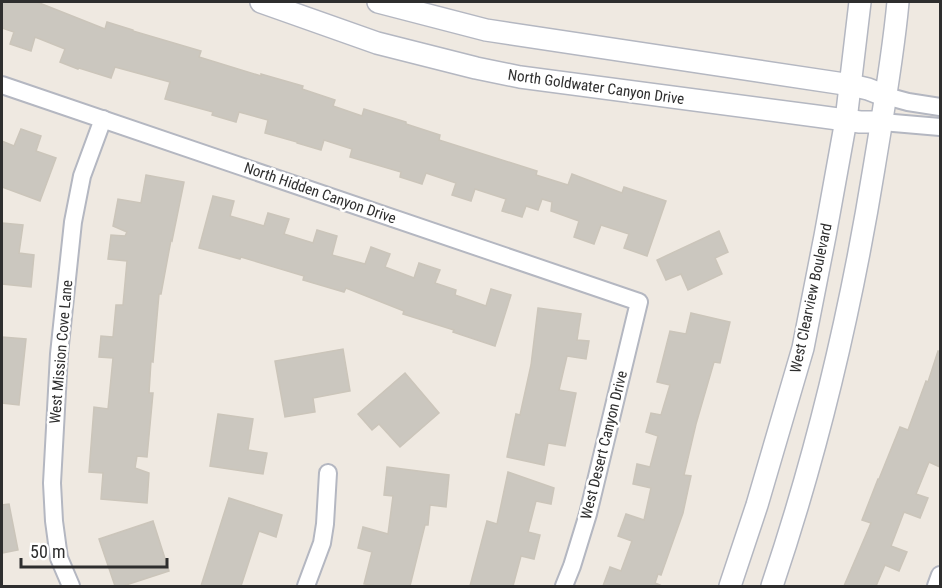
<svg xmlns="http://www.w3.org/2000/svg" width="942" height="588" font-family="'Roboto Condensed',sans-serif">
<rect width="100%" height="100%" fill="#efe9e1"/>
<g fill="#cbc7bf" stroke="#cbc5ba" stroke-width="1.5">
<polygon points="2,2 37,2 105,29 107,22 133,30 133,31 201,51 199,57 261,76 261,74 303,86 302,89 335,100 333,106 362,116 364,109 406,122 406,124 440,135 439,140 537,171 536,175 568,185 572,174 622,193 624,187 666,201 647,256 624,248 629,234 601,225 594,244 574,237 579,221 551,211 552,202 542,199 538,210 526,206 522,217 502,211 506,199 475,189 471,201 452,195 456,183 426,173 422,184 400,177 401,172 350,157 352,149 324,140 321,150 297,143 297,142 265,133 268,120 239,112 236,122 212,115 213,112 165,99 170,82 115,67 111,78 79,68 78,69 60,62 65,49 35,37 31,51 10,44 14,32 2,28"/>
<polygon points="21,129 41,136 36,151 56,158 40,201 2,187 2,141 14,146"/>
<polygon points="146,175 184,182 172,241 171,240 161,294 159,294 153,362 151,361 149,393 153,393 147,457 137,456 135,468 149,473 147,503 101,499 103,473 89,472 94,407 108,409 113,358 99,357 101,336 113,337 116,305 123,305 127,261 108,259 111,235 125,236 127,232 113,226 118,199 141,203"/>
<polygon points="213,196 234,201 230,216 264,226 268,213 289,219 284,234 313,243 317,230 337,236 332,255 365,264 371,247 390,254 385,267 414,278 419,263 440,270 435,283 456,290 455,295 486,306 491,289 511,295 495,346 453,332 454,330 403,314 404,311 346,288 344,292 303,280 304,276 241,257 240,259 199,248"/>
<polygon points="2,223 23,225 19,253 34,255 31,287 2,284"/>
<polygon points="719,231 728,252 715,258 722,274 688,290 681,274 666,280 657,260"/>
<polygon points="538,308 581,314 577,340 589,341 586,359 567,356 559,390 576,393 565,446 548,443 544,465 507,457 516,414 520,415 531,365"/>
<polygon points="691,313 730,322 720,363 714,362 696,424 684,475 691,476 683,513 661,575 658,574 655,583 660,585 659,586 603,586 610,567 621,571 632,541 618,536 626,514 644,520 651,488 633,484 637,464 650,467 658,436 646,432 651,413 661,415 670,385 657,382 670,331 686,334"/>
<polygon points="2,337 26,339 19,405 2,403"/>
<polygon points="343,349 350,391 313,398 315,412 285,417 275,361"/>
<polygon points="938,351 940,352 940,467 929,462 916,494 928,498 920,518 904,512 891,546 907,552 899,571 885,565 876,586 844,586 871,523 862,520 878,479 879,479 900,427 908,430 926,381 928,382"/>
<polygon points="405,373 439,413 400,447 379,424 372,430 358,414"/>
<polygon points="218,414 253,419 248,450 267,453 263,474 210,466"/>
<polygon points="387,467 449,475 446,507 430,505 428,525 425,525 410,586 376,586 364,584 372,552 358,548 363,527 388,534 393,496 384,495"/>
<polygon points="508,472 554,488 551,504 536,501 528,532 540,535 534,559 521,556 513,586 470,586 487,521 497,524"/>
<polygon points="229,498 282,515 276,537 259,531 241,586 201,586"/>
<polygon points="9,504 18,550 2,553 2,505"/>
<polygon points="153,521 169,571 123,586 115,586 99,539"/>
</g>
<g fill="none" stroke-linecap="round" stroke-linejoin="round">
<g stroke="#b4b7c1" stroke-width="20">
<g id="minor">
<polyline points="2,85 639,302 588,514 572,566 564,586"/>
<polyline points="886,96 908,102 940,107"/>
<polyline points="882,122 940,127"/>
<polyline points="71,586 59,558 54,521 52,483 59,354 73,222 82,176 103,119"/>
<polyline points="306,586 322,543 325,524 328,473"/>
<polyline points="936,586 940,575"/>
</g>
</g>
<g stroke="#b4b7c1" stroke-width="24">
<g id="tertiary">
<polyline points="261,2 377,43 476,68 520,77 816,116 860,122 882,122"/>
<polyline points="378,2 486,30 851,85 868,89 886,96"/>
<polyline points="730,586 757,505 803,348 825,236 846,120 860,2"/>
<path d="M772,586C818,450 851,310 874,168C883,113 893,57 898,2"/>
</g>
</g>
<use href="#minor" stroke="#fff" stroke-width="16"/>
<use href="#tertiary" stroke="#fff" stroke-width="21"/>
</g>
<g text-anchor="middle" stroke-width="5" stroke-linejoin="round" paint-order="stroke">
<g font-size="15" fill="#2e2e2e" stroke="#fff">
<text transform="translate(596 87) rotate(8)" y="5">North Goldwater Canyon Drive</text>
<text transform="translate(320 193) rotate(19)" y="5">North Hidden Canyon Drive</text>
<text transform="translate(811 298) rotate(-78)" y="5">West Clearview Boulevard</text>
<text transform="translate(61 352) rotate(-85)" y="5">West Mission Cove Lane</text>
<text transform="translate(604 445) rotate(-76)" y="5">West Desert Canyon Drive</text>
</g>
</g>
<rect width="942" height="588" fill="none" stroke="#2e2e2e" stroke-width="6"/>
<path d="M21 558v9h146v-9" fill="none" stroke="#2e2e2e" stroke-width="3"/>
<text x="30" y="558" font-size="18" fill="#2e2e2e" stroke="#ffffff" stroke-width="4.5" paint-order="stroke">50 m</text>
</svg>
